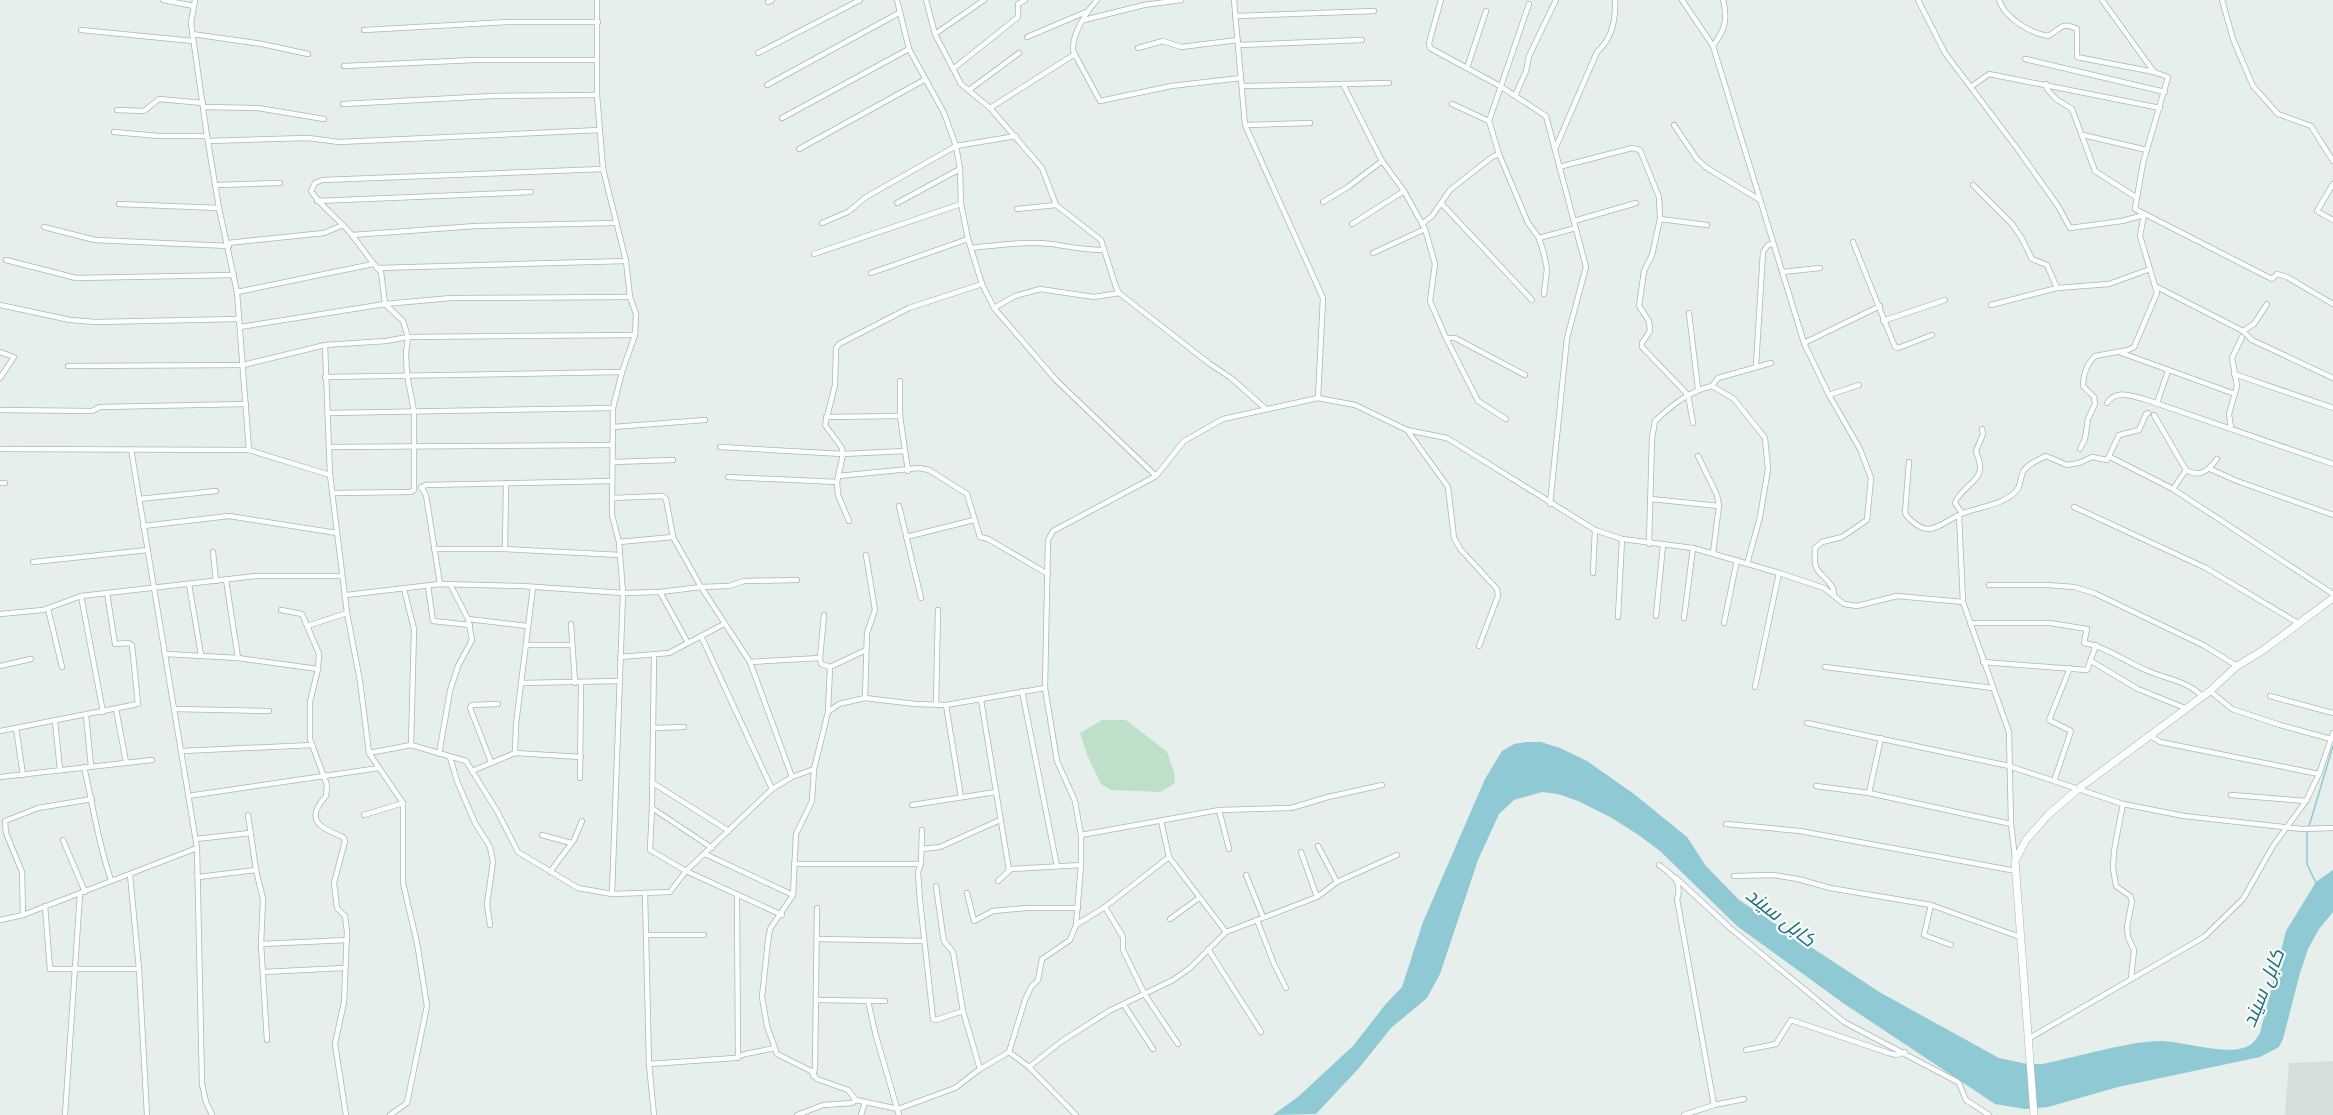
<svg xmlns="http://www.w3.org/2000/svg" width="2333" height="1115" font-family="Roboto,Cairo,sans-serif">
<rect width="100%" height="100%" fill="#e6efeb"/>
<polygon fill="#d4dfda" points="2333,1061 2333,1115 2285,1115 2289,1063"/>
<polygon fill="#bfe0c8" points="1102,720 1126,720 1167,752 1174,772 1175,783 1161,792 1111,790 1101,784 1088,757 1080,733"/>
<path fill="#8ec9d4" d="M1526,742H1541L1560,748L1587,761L1634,794L1687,837L1706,866L1739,900L1881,993L1999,1058L2027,1064H2043C2077,1057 2129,1041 2161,1041C2185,1042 2218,1053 2239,1049C2250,1047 2255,1042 2260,1033L2286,931L2316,882L2333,870V912L2319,929L2308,949L2300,973L2283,1039L2279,1047L2260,1057L2118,1087L2048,1107L2025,1109L1995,1104L1843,1003L1737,926L1660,851L1640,836L1612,818L1578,801L1558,794L1542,792L1514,800L1499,814L1478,860L1440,974L1427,998L1391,1028L1359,1068L1316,1114L1273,1115L1299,1096L1353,1046L1385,1005L1402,987L1423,922L1485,779L1502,751L1514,744Z"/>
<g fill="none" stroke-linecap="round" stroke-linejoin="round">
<polyline stroke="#8ec9d4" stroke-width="1.5" points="2316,883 2307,864 2307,833 2333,746"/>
<g stroke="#a8b8b2" stroke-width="6">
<g id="street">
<polyline points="163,0 194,6"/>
<polyline points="195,0 191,23 207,136 219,208 237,292 249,450"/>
<polyline points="597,0 597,95 603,169 626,261 630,297 636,314 635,335 622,372 613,408 612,515 619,542 623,593 612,894"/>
<polyline points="897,0 909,49 944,113 956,146 960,169 961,204 968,239 982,284 994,308 1056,380 1156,476 1184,441 1223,419 1318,398 1355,405 1407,430 1447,438 1595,530 1622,539 1693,548 1779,573 1824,588 1844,604 1857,606 1897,596 1963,602 2009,732 2011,824 2015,858"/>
<polyline points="926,0 935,34 961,84 990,108 1042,168 1056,205 1101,240 1116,287 1119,293 1210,364 1231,378 1266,409"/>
<path d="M1097,0C1086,12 1072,34 1073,51L1100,101L1171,86L1241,78"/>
<polyline points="1234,0 1245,125 1323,298 1318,398"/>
<polyline points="1441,0 1429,43 1430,48 1500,86 1546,116 1586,267 1567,338 1550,504"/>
<path d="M1682,0L1713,46L1804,343L1829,395L1860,449L1871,478L1867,520L1842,537L1822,542L1815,548C1813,577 1820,568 1833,588L1834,596"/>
<polyline points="1918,0 1945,53 2019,151 2058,206 2070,228 2122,221 2144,215"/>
<path d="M1999,0C2005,18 2030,33 2048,36C2061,29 2062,21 2077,29V57L2154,72"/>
<polyline points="2102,0 2154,72 2168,77 2143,163 2135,209 2272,279 2277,274 2287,277 2333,304"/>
<polyline points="2222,0 2233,39 2253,86 2278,114 2311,126 2333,161"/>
<polyline points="768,2 772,0"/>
<polyline points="1529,4 1489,121 1499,154 1528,223 1539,238 1544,254 1547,269 1544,294"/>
<polyline points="1235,16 1374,11"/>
<polyline points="1084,20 1144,5 1181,0"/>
<polyline points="81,30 193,41"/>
<polyline points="364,30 508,22 598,22"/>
<polyline points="192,34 262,44 308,54"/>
<polyline points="935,34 984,0"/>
<polyline points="1027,37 1086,12"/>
<polyline points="1238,45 1362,40"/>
<path d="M1713,46C1725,30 1728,19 1723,0"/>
<polyline points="1138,48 1163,41 1181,47 1238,40"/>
<polyline points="758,53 860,0"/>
<polyline points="2025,59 2165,92"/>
<polyline points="344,66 475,60 597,60"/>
<polyline points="1467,68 1486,11"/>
<polyline points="953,69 1018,17 1018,4 1025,0"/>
<polyline points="1343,84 1382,161 1404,191 1425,229 1435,264 1430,301 1446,338 1478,401 1506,419"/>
<polyline points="2046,84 2047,89 2056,99 2072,109 2095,171 2137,198"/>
<polyline points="767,85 899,13"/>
<polyline points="1242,86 1389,83"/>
<polyline points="1972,86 1989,74 2160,108"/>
<polyline points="969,90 1019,53"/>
<polyline points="1515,96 1526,71 1529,56 1556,0"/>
<polyline points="343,104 493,96 597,95"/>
<polyline points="1452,104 1489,121"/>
<polyline points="204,107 258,108 324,119"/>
<polyline points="990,108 1075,54"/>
<polyline points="117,110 144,111 159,99 203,103"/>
<polyline points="782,118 909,49"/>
<polyline points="1245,125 1310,123"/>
<polyline points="1674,125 1697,159 1707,168 1760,200"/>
<polyline points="114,132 159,136 207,136"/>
<polyline points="2083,135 2147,150"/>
<polyline points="208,141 308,138 339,142 600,130"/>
<polyline points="799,149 924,80"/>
<path d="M1555,149L1597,52C1612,39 1616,20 1615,0"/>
<polyline points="1559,167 1632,148 1640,150 1659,197 1660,219 1652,255 1644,271 1639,306 1649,321 1650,331 1642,343 1642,347 1688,395 1693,423"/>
<polyline points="2333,184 2317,211 2333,220"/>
<polyline points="216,185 280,183"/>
<polyline points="1973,185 2012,224 2021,237 2032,259 2047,265 2057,288"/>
<polyline points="317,201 531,192"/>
<polyline points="1323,202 1348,187 1382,161"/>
<polyline points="897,203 960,169"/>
<polyline points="1441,203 1532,300"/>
<polyline points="119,204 219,208"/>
<polyline points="1017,209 1056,205"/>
<polyline points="1660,219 1707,225"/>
<polyline points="1574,221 1636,203"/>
<polyline points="822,223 848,212 866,197 956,146 1016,136"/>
<polyline points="1352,224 1404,191"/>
<polyline points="1422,224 1432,216 1450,190 1492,157 1499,154"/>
<polyline points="44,227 95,240 229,246"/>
<polyline points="352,235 476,226 616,223"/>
<polyline points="1539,238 1576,228"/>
<polyline points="1853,242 1895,347 1898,348 1932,335"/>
<polyline points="228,243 324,233 343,225"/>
<path d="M971,248C998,245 1025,241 1052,244C1071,247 1083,250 1104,250"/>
<polyline points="1373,253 1425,229"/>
<polyline points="814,254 961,204"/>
<polyline points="6,260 76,278 234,275"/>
<polyline points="377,268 626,261"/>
<polyline points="1782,272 1820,268"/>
<polyline points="871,273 968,239"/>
<polyline points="2157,287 2243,331 2252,340 2333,378"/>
<polyline points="237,292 373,264"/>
<polyline points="0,305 70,320 96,322 239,319"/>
<polyline points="1991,305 2057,288 2109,284 2150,269"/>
<polyline points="994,308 1015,296 1040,289 1094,297 1119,293"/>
<polyline points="1689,313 1698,389"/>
<polyline points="1883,321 1945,300"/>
<polyline points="240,327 385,304 451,298 630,297"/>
<polyline points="2243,331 2254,324 2267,304"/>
<polyline points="1446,338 1455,338 1525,375"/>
<polyline points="1804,343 1880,306"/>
<polyline points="325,345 330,475 347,613 360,681 369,753 403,803 403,883 417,943 427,1006 407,1103 390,1115"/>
<polyline points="0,352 14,357 0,378"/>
<polyline points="2119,352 2235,394"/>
<polyline points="68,366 243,365 325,345 386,341 408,337 635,335"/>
<polyline points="1756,366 1763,252 1768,245 1773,244"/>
<polyline points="2234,374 2333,408"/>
<polyline points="325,377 622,372"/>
<polyline points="900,381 900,416 908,471"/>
<polyline points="1712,386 1718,378 1771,363"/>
<polyline points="1829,395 1859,385"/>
<path d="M2107,403C2116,389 2130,396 2144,399L2333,464"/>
<polyline points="2157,403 2168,371"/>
<polyline points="0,410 92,411 100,407 246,404"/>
<polyline points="328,413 613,408"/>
<path d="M2154,415L2186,470C2200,478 2208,471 2217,459"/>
<polyline points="826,417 900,416"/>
<polyline points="613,427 705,420"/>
<polyline points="2231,428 2229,414 2237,386 2232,358 2242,337"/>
<polyline points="1407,430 1448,487 1454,538 1461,550 1497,589 1498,596 1479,646"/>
<polyline points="329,447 613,445"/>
<polyline points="720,447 843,454 905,451"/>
<polyline points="0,449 249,450 330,475"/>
<polyline points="131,449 197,848 202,1084 206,1102 212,1115"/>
<path d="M2080,449L2085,439L2088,419L2095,404L2094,397L2083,386C2083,375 2087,364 2095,356L2128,350L2134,347L2157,293L2140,236L2144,215"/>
<polyline points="1698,456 1717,495 1719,506 1713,553"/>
<polyline points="2110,457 2173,489 2333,594"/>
<polyline points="613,462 673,460"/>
<path d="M1909,462L1905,513C1909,520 1919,528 1927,529C1939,529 1951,518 1961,514C1978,507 2005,505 2017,490C2021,485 2020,478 2023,472C2027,464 2038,460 2046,456L2067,465L2079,463L2092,457L2107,460L2119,435L2139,430L2146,414L2148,413"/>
<polyline points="2210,469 2237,481 2333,515"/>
<polyline points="838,476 919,468 929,470 967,494 980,537 988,539 1048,574"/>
<polyline points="728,477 837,482"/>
<polyline points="0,483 5,483"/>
<polyline points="421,487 426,495 440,584"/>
<polyline points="422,488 425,485 612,481"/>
<polyline points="2173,489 2186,470"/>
<path d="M332,493L410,492L414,490V411L407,375L406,353L408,337L403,321L385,304L381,272C370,261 362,247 351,234C339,219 322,208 311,191L315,183L322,180L603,169"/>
<polyline points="612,498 663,496 666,499 673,537"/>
<polyline points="139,499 216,491"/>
<polyline points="1651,499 1719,506"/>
<polyline points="899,506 921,598"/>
<polyline points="2074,507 2206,568 2298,623"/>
<path d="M1962,513L1955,503C1959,489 1982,481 1980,466C1980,461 1977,455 1976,451L1983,434L1982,429"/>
<polyline points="1959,515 1963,602"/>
<polyline points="849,521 838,495 837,482 843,454 842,448 825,425 835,385 836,348 839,344 909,308 982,284"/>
<polyline points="143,526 229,516 337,533"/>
<polyline points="906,537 974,520"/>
<polyline points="619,542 673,537 701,587 750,662 792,777"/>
<path d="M1649,544L1652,438L1655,421C1671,406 1689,391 1712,386L1734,399L1765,438L1768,469L1760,517L1747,564"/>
<polyline points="434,549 505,549 620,555"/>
<polyline points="505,549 506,483"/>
<polyline points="213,552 216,581"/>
<polyline points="33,562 148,550"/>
<polyline points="1593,573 1595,530"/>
<polyline points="226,580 238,658"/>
<polyline points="189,584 201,655"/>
<polyline points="1989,585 2047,585 2074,587 2094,593 2203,645 2237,666"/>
<polyline points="428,586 433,621 470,625"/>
<polyline points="404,589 414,629 411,745"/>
<polyline points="660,592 688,643"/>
<polyline points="346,595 440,584 522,586 623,593 660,592 701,587 729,586 744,581 797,580"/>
<polyline points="81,596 103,712"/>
<polyline points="48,609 62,667"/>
<polyline points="281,610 302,614 308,628"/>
<polyline points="0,614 43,610 81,596 256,576 342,576"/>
<polyline points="824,615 820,658 821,664 830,667 866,650"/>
<polyline points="1656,616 1663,545"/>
<polyline points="1618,617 1622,539"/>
<polyline points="1684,618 1693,548"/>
<polyline points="468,619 527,626"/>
<polyline points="1724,623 1737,560"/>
<path d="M1970,623H2050L2087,629L2084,643C2107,647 2126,662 2148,671C2167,679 2187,681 2202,696"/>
<polyline points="571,624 575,683"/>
<polyline points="701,636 772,789"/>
<polyline points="526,645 572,645"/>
<polyline points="166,654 238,658 318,669"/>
<polyline points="654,655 652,808 650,850 686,871 782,915"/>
<polyline points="620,657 669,653 724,624"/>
<polyline points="2091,661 2138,689 2185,708"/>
<polyline points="750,662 820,658"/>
<polyline points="1983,662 2087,670 2096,645"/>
<polyline points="0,666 31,659"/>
<polyline points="1825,667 1993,688"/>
<polyline points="522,683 619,681"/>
<polyline points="1755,687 1779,573"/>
<polyline points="1022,691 1057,866"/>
<polyline points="2210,691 2232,709 2280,725 2331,739"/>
<polyline points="2270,696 2333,713"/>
<polyline points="865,698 867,633 875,610 866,555"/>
<polyline points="981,700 1009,870"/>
<polyline points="936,704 938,610"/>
<polyline points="946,705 961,797"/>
<polyline points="116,709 126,762"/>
<polyline points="175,709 269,711"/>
<polyline points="828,712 830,667"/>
<polyline points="86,715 91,766"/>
<polyline points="55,721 60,770"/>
<polyline points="1807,723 2009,766 2123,804 2184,816 2302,829 2333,828"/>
<polyline points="16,728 23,775"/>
<polyline points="653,728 684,727"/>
<polyline points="0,731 138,704 132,645 129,643 115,644 107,593"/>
<polyline points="2149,735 2160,742 2319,774"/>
<polyline points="182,751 312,745"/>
<polyline points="369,753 411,745 466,761 497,811 518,852 578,888 612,894 670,892 686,871 772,789 792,777 814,769 828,712 839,704 865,698 915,704 946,705 1045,688"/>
<polyline points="515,753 516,724 533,587"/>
<polyline points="439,754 450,691 458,666 472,640 468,619 451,586"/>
<polyline points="450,757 457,781 475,823 490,847 493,862 487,904 490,925"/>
<polyline points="491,762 470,708 472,705 498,704"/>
<path d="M84,767C93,805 98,843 111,880"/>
<polyline points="814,769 812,801 796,834 793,895 770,929 768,941 762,997 767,1026 777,1054 811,1071 817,1079 848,1090 856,1100"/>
<polyline points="472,771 515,753 581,757"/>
<polyline points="0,777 152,760"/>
<polyline points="580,778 581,684"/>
<polyline points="2054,781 2071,731 2049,720 2070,668"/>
<polyline points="653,783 729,831"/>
<polyline points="1816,786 1869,793 2011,824"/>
<polyline points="1869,793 1881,738"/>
<polyline points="2231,795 2306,801"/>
<polyline points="188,796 379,768"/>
<polyline points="2123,804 2114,851 2113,868 2116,886 2130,896 2132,901 2127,927 2128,937 2134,950 2131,979"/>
<polyline points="912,805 996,792"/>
<polyline points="652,808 712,848"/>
<polyline points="1219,810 1229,849"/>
<polyline points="248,815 256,870 263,899 261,944 267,1040"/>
<polyline points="364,815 403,803"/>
<polyline points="1161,821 1169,857 1226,932"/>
<polyline points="1726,824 1800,831 2016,871"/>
<polyline points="922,830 921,864 918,872 920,901 933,1019 936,1020 963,1011"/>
<polyline points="542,835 571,843"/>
<polyline points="1081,835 1219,810 1291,808 1328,797 1382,785"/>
<polyline points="196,839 250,833"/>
<polyline points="63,840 85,892"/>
<polyline points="1318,846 1337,882"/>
<polyline points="922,849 940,847 1000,820"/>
<polyline points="1301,852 1317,897"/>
<polyline points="705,854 793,895"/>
<polyline points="794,864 921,864"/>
<path d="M1659,865C1672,875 1683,881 1677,899L1714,1105"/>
<polyline points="550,872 574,840 582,821"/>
<polyline points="130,875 139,969 147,1115"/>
<polyline points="1246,875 1263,917"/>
<polyline points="1734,876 1773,875 1798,879 1830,888 1931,905 2020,937"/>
<polyline points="198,877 256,870"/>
<polyline points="1676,878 1730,928 1844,1022 1956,1081 1959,1083 1966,1100 1989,1115"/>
<polyline points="998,881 1011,869 1081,865"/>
<polyline points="936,886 943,936 944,941 953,952 963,1011 980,1069"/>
<polyline points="645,893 649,1064 654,1115"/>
<polyline points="967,893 974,921 993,911 1027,908 1078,908"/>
<polyline points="737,894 738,1058"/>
<polyline points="1931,905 1924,935 1951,945"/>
<polyline points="45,906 50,969 139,969"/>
<polyline points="1105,907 1123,937 1123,950 1145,995 1178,1044"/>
<polyline points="23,915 22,872 6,833 5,821 38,808 92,799"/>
<polyline points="1170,919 1199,898"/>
<polyline points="0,920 23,915 197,848"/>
<polyline points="1257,920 1274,964 1286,988"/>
<polyline points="1076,925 1105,907 1169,857"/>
<polyline points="646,935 704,935"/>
<polyline points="817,939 924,941"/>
<polyline points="261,944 347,940"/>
<polyline points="1208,949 1261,1032"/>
<polyline points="263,972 344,968"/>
<polyline points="816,1000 885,1001"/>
<polyline points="868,1001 876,1036 899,1115"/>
<polyline points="1124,1005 1153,1049"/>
<polyline points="2028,1039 2204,937 2243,899 2273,846 2306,801 2319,774 2333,733"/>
<polyline points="1746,1050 1776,1044 1791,1020 1889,1053 1896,1055 1905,1052"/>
<polyline points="1009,1052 1025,1000 1031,987 1038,980 1042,959 1070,940 1076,925 1081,865 1081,835 1075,801 1057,761 1045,688 1048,540 1053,531 1156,476"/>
<polyline points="649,1064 735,1058 745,1054 775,1048"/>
<polyline points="1029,1067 1062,1041 1109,1011 1173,980 1190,968 1226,932 1317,897 1337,882 1397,855"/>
<polyline points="813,1076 815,1068 817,908"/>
<polyline points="65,1115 80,894"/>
<path d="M346,1115L335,1044L344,1002L347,932L345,916L337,908L334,883L345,841L343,837C320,828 304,820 326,796L327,785L310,739V702L318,669L319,654L308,628L310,625L347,613"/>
<polyline points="797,1115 823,1105 852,1103 856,1100 898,1109 955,1088 980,1069 1009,1052 1029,1067 1076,1115"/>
<polyline points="861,1115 865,1102"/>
<polyline points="1684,1115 1714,1105 1744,1099"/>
</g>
</g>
<g stroke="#a4bbb3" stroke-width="8">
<polyline id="secondary" points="2034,1115 2015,861 2026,840 2048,815 2078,789 2210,691 2237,666 2262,651 2333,598"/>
</g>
<use href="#street" stroke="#fff" stroke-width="4.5"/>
<use href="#secondary" stroke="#fff" stroke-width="7"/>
</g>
<g text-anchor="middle" stroke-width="4.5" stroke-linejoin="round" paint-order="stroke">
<g font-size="20" font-style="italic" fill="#1c6f80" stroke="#f7fbf9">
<text transform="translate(1781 917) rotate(38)" y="7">کابل سيند</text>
<text transform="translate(2263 988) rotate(-68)" y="7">کابل سيند</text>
</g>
</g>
</svg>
